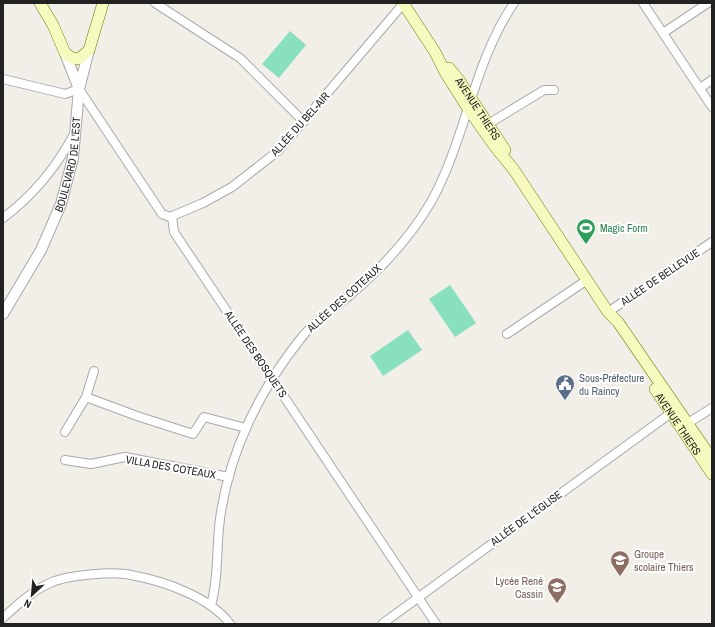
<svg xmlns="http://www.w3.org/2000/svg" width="715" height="627" font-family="'Archivo Narrow',sans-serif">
<rect width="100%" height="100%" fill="#f2efe9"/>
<g fill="#88e0be">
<polygon points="290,31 306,45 279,78 262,64"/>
<polygon points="450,285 476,323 455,337 429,299"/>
<polygon points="408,330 422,350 383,376 370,356"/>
</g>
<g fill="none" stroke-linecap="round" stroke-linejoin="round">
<g stroke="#a9a9a9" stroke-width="10">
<g id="minor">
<polyline points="155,3 240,58 304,122"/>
<polyline points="643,3 712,107"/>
<polyline points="663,33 708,3"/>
<polyline points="3,79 65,94 79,89 162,214 170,217 203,203 232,187 278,151 403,4"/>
<polyline points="700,88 712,80"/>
<polyline points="485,126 544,90 554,90"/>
<polyline points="172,216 174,232 436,624"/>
<path d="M3,218C34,195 56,168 74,134"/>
<polyline points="608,312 712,242"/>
<polyline points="507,334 587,280"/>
<polyline points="86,397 137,416 193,434 204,417 246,428"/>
<polyline points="688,423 712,408"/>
<polyline points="65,432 86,397 94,371"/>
<polyline points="65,460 91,464 125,457 229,477"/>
<path d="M211,605C219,577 216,548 220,519C229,452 260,389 302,337C315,321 333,309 349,296C381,269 410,238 431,202C466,139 473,63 514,3"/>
<path d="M3,618C17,605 32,591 50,583C67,575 113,571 131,575C164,581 210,597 230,624"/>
<polyline points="382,624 671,413 676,414"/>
</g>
</g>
<g stroke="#a9a9a9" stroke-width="12">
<g id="tertiary">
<polyline points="65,53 79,89"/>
<path id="s1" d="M3,314L41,250L61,204L73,158L79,89L89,50"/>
</g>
</g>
<g stroke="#707d05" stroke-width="12">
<g id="secondary">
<polyline points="40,3 53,25 65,53 72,58 79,59 89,50 103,3"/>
<polyline points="403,3 435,52 445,72 469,110 496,148 514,170 608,312 618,322 712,459"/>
<path id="s2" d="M449,68L459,80L505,150"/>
<path id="s3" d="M655,389L712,474"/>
</g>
</g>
<use href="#minor" stroke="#fff" stroke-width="8"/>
<use href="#tertiary" stroke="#fff" stroke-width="10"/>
<use href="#secondary" stroke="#f7fabf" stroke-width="11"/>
</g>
<defs>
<g id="stadium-pin" transform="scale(1)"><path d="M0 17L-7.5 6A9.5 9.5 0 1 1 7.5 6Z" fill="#2e9e5b" stroke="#fff"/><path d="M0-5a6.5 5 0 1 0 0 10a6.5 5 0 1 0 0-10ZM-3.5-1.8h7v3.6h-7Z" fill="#fff"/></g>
<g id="civic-pin" transform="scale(1)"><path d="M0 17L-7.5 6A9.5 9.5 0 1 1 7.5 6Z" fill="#5c6f8a" stroke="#fff"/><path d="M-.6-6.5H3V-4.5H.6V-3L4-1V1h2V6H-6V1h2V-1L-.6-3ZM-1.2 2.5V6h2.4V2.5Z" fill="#fff"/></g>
<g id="school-pin" transform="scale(1)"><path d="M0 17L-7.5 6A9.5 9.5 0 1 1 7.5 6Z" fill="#8d6e63" stroke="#fff"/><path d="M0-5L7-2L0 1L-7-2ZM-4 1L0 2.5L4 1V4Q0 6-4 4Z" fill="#fff"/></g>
</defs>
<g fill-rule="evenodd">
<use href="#stadium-pin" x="586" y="228"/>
<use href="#civic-pin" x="565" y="384"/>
<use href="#school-pin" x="620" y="560"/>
<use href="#school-pin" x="557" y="587"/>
</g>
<g text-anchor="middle" stroke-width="4" stroke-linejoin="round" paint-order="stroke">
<g font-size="11" fill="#222" stroke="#fff">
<text dy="4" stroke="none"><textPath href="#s2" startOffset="50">AVENUE THIERS</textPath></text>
<text transform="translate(300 124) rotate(-48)" y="4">ALLÉE DU BEL-AIR</text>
<text dy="4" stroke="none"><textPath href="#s1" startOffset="165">BOULEVARD DE L'EST</textPath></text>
<text transform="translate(660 277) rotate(-34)" y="4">ALLÉE DE BELLEVUE</text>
<text transform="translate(344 298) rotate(-42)" y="4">ALLÉE DES COTEAUX</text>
<text transform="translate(256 354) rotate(56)" y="4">ALLÉE DES BOSQUETS</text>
<text dy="4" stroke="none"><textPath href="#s3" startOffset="42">AVENUE THIERS</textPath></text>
<text transform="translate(171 467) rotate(10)" y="4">VILLA DES COTEAUX</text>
<text transform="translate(526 518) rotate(-36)" y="4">ALLÉE DE L'ÉGLISE</text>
</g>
<g font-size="11" fill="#27864d" stroke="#fff" text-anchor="start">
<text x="600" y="232">Magic Form</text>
</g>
<g font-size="11" fill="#4e5e75" stroke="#fff" text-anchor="start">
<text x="579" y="382">Sous-Préfecture<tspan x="579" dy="13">du Raincy</tspan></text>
</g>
<g font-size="11" fill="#785e54" stroke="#fff" text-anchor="start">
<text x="634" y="558">Groupe<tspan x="634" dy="13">scolaire Thiers</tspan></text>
<text x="543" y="585" text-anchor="end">Lycée René<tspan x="543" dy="13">Cassin</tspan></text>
</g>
</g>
<rect width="715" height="627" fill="none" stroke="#222222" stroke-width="8"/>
<g transform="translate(32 595) rotate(206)" stroke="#ffffff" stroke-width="3" paint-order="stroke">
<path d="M0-3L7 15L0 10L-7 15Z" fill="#222222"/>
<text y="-6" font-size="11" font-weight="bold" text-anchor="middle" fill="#222222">N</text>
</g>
</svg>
